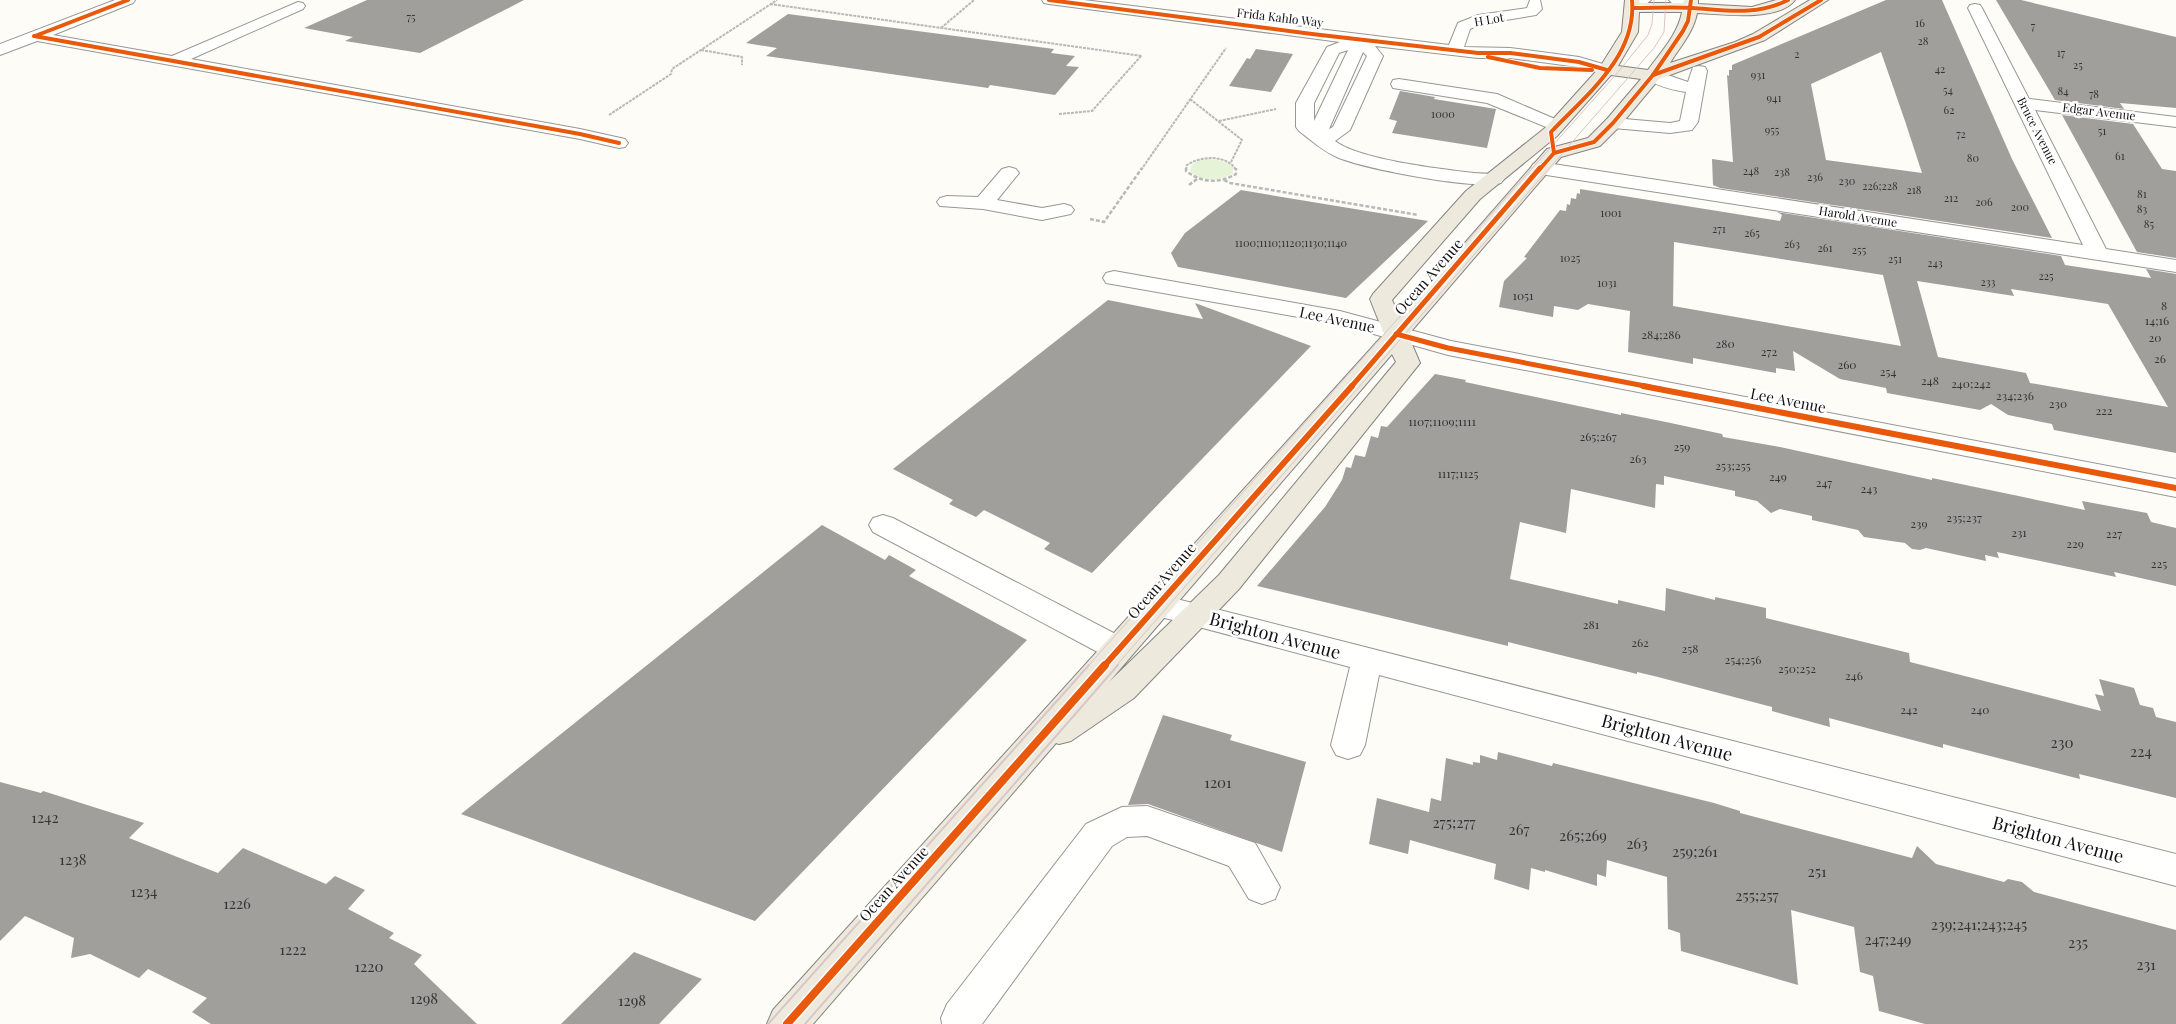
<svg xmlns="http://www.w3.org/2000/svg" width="2176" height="1024" font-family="'Playfair Display',serif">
<rect width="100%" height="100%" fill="#fdfcf7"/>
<path fill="#e7f3d7" d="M1207,159L1218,160L1228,163L1233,168V173C1220,182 1201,182 1190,171L1191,166L1197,161Z"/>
<g fill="#a19f9c" fill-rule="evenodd">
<polygon points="367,0 524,0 420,53 345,41 353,37 304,28"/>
<path d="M1886,0H1942L2012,159L2052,238L1720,188L1713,185L1712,159L1733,162L1727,75L1729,76V70H1732V65ZM1881,52L1905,121L1922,173L1826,160L1811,84Z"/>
<polygon points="1996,0 2021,0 2176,37 2176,108 2120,103 2124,109 2055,100"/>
<polygon points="788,14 1054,49 1051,53 1075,56 1066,66 1079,67 1055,95 990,85 988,88 766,56 777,48 746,43"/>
<polygon points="1256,49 1293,54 1271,92 1229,86 1247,58 1250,59"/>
<polygon points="1400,91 1435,97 1434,99 1496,109 1487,148 1392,133 1397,121 1389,119"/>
<polygon points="2062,115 2133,124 2162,169 2176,171 2176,258 2137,252"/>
<path d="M1580,189L1780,221L1782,215L1777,212L2061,256L2065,265L2151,278L2146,269L2176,274V453L2054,430L2052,424L2008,415L1991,404L1980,410L1887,393L1886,388L1840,379L1793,351L1795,371L1776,368V373L1693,358V364L1628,352L1630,311L1588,304L1578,310L1554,306L1553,317L1499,307L1504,281L1527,258L1524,257L1560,210L1566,211L1567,204L1570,205L1571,198L1576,199L1577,193L1580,194ZM1674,242L1883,275L1901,346L1673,306ZM1917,281L2014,296L2011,289L2108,304L2168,407L2030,383L2026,373L1938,357Z"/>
<polygon points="1241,190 1294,199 1428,221 1346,298 1178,267 1171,253 1185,233"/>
<polygon points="1108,300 1203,319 1195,303 1311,346 1092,573 1044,549 1050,543 984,510 976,517 949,504 953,500 893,469"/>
<polygon points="1435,374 1466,380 1465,382 1621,415 1621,413 1666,422 1722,434 1723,437 1780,447 1932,480 1932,478 2085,510 2082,501 2147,513 2151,522 2176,528 2176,586 2114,572 2116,577 1997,552 1999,558 1985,555 1986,561 1926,548 1920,550 1912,549 1905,543 1864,537 1858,530 1812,520 1812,516 1780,509 1771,513 1757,501 1735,496 1735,491 1664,476 1664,485 1656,484 1655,508 1571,489 1566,533 1520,522 1510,579 1618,604 1618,600 1665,611 1666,588 1715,600 1715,597 1766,608 1766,618 1909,653 1910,662 2101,711 2095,694 2104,696 2099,679 2134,688 2140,705 2153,708 2156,717 2176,722 2176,798 2079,774 2080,779 1943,744 1943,748 1829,718 1830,727 1772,711 1772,707 1658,677 1637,672 1637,674 1508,642 1508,646 1257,586 1325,507 1342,480 1346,467 1351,468 1355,455 1365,457 1371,436 1378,438 1381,426 1387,427"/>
<polygon points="822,525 885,560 889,555 916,570 909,576 1027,640 755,921 461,814"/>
<polygon points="1163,715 1232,735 1230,740 1306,762 1282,852 1148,804 1128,805"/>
<polygon points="1498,752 1552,766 1553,763 1714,803 1740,811 1740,813 1912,858 1917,846 1936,864 2004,882 2008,879 2022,882 2034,892 2176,930 2176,1024 1925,1024 1879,1011 1873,976 1860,972 1854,927 1791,910 1798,985 1681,951 1680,933 1668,929 1667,877 1607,860 1606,877 1597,874 1597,886 1545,870 1545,872 1531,868 1529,890 1494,879 1496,864 1410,840 1408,854 1369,844 1377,798 1429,812 1431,798 1441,801 1446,758 1473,765 1473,762 1480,763 1480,755 1497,760"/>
<polygon points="0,782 41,793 43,791 144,823 129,838 218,873 243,848 326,884 335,876 365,890 348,909 394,933 389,938 422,955 414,964 477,1024 211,1024 192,1012 207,998 148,969 139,978 90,954 71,958 74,938 25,916 0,941"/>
<polygon points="634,952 702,979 659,1024 561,1024"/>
</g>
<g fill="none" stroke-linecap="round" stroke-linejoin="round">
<g stroke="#979795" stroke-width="2">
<g id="minor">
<polygon points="115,0 135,0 133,3 53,35 172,56 298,2 303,3 305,6 303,9 191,59 580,129 625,139 628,143 625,147 619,148 580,139 37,41 0,55 0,44"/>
<path d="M1042,0H1084L1449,45L1458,23L1478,15L1527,8L1530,0H1540L1542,9L1536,15L1481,24L1470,29L1464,47L1510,48L1579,57L1613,67L1615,70L1613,73L1607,75L1578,67L1510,58H1478L1375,46L1383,56L1350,130L1335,141C1360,160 1441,169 1474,173C1483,174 1492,173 1501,175L1504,179L1501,183C1474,190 1367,169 1339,158C1324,152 1312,141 1299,131L1296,127V103L1327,47L1340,42L1049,4L1044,3ZM1348,50L1314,121V103L1339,53ZM1363,52L1367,56L1333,127L1329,129Z"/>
<polygon points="1634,0 1651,0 1638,11 1628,11 1626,8"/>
<path d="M1669,0H1687L1698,8L1696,11C1687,14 1675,7 1669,0Z"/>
<polygon points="1975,4 1980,5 1982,8 2029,99 2176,117 2176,127 2035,110 2106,249 2176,260 2176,272 1540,174 1533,172 1531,168 1533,164 1540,162 2083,245 1968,8 1970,5"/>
<path d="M1699,66L1705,67L1707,71L1698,122L1692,130L1670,133L1613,128L1607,127L1604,123L1607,119L1613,118L1670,123L1680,121L1686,92C1674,90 1652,86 1645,75L1647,71L1653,70L1688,82L1693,67Z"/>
<polygon points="1399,79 1497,94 1562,122 1565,126 1562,130 1556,131 1487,103 1393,88 1391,84 1393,80"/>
<polygon points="1009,167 1016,169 1019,173 997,200 1042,208 1064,204 1071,206 1074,210 1071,214 1042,220 983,209 940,206 937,202 940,198 947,196 978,197 1002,169"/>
<polygon points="1114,271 1340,311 1451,341 2176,479 2176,497 1448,355 1338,324 1106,283 1103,278 1106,273"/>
<polygon points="883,515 893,518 1129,641 1133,649 1129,657 1118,661 1107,657 873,532 869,525 873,518"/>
<polygon points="1157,594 2176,854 2176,886 1379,675 1365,745 1360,755 1348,759 1336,755 1331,745 1350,667 1146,613 1142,605 1146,597"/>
<polygon points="1147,806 1255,843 1280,887 1275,899 1262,904 1249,899 1229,866 1147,836 1127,837 1112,846 982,1024 942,1024 941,1018 947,1004 1086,824 1122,807"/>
</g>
</g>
<g stroke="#858482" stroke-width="2">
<path id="major" d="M1625,0H1639V3H1683L1684,0H1698V4L1752,7L1776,0H1795C1779,22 1721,14 1697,13C1694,31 1680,47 1670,63L1735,42L1753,34L1810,0H1828L1765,40L1659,79L1619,127L1600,146L1561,157L1408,335L1420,363L1239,589L1134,698L1071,741L1059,744L1056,743L813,1024H767L773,1010L1384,334L1370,299L1373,294L1466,191L1545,128L1600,67L1622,32ZM1639,12H1682C1678,34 1661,52 1648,70L1618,66L1638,32ZM1611,75L1641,79L1607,119L1588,138L1547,149L1400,317L1392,300L1480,199L1557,136ZM1392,354L1396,362L1219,575L1109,682Z"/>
</g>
<g stroke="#b9b9b8" stroke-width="2" stroke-dasharray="3 1" stroke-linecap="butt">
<polyline points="770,4 1142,56"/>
<polyline points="941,28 974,0"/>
<polyline points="701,50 742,57 742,65"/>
<polyline points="1190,99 1242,140 1231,162"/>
<polyline points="1059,114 1092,111 1141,56"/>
<polyline points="609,115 671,74 672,69 777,0"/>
<polyline points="1219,121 1276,109"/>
<polyline points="1141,170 1226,48"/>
<path d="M1186,170L1187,165C1200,156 1227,154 1236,170"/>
</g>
<g stroke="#b9b9b8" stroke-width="2.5" stroke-dasharray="4 2" stroke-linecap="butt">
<path d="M1186,168V171C1202,183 1219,184 1236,174V168"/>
<polyline points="1224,180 1230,183 1418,215"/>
<polyline points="1189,185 1197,179"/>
<polyline points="1090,219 1104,222 1142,168"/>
</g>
<use href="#minor" fill="#fffffe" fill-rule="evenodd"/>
<use href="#major" fill="#ede9dc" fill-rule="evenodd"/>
<g stroke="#d9c6c7" stroke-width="1">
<polyline points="1088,666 1619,71 1648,35 1652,24 1654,0"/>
<polyline points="1116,666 1654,48 1664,32 1666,0"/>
</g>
<g stroke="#d9c6c7" stroke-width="2">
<polyline points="768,1024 1089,665"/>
<polyline points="805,1024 1118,665"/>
</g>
<g stroke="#fff" stroke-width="5.5">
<g id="cycleway-far3">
<polyline points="1049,0 1312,34 1478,53 1510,53 1579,62 1607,70"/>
<path d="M1633,8C1653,8 1672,7 1692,8C1726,10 1756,16 1788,0"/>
<polyline points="34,36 580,134 619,143"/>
<polyline points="35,36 128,0"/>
<polyline points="1488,57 1540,68 1592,70"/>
<polyline points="1653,75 1759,37 1821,0"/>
<path d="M1554,153L1551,132C1586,95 1637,56 1632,0"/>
<polyline points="1539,170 1554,153 1594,142 1613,123 1653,75 1683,31 1688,21 1691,0"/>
</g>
</g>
<g stroke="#fff" stroke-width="8">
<g id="cycleway-far2">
<polyline points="1396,334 1448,348 1650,387"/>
<polyline points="1351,387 1540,168"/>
</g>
</g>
<g stroke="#fff" stroke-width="9">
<g id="cycleway-far1">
<polyline points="1643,386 2176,488"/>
<polyline points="1104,666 1352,386"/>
</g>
</g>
<g stroke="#fff" stroke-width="11">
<polyline id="cycleway" points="787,1024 1105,665"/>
</g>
<use href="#cycleway-far3" stroke="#e8590c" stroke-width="4"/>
<use href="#cycleway-far2" stroke="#e8590c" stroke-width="5"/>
<use href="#cycleway-far1" stroke="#e8590c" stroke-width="6"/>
<use href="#cycleway" stroke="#e8590c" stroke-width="8"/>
</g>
<g text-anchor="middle" stroke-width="5" stroke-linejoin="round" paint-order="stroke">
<g font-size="11" fill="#353434">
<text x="411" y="21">75</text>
<text x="1920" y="27">16</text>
<text x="2033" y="30">7</text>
<text x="1923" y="45">28</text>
<text x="2061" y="57">17</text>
<text x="1797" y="58">2</text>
<text x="2078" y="69">25</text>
<text x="1940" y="73">42</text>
<text x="1758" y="79">931</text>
<text x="1948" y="94">54</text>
<text x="2063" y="95">84</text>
<text x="2094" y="98">78</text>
<text x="1774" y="102">941</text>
<text x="1949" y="114">62</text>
<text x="1443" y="118">1000</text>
<text x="1772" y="134">955</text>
<text x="2102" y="135">51</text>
<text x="1961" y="138">72</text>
<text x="2120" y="160">61</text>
<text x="1973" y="162">80</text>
<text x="1751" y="175">248</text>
<text x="1782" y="176">238</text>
<text x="1815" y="181">236</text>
<text x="1847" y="185">230</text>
<text x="1880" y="190">226;228</text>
<text x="1914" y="194">218</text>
<text x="2142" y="198">81</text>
<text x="1951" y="202">212</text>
<text x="1984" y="206">206</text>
<text x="2020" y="211">200</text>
<text x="2142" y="213">83</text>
<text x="1611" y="217">1001</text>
<text x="2149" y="228">85</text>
<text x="1719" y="233">271</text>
<text x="1752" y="237">265</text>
<text x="1291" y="247">1100;1110;1120;1130;1140</text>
<text x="1792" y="248">263</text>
<text x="1825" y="252">261</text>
<text x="1859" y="254">255</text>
<text x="1570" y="262">1025</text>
<text x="1895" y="263">251</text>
<text x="1935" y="267">243</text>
<text x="2046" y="280">225</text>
<text x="1988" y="286">233</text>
<text x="1607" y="287">1031</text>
</g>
<g font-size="12" fill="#111" stroke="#fff">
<text transform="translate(1280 18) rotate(7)" y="4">Frida Kahlo Way</text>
<text transform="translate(1489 20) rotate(-10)" y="4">H Lot</text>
<text transform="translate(2099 112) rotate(7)" y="4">Edgar Avenue</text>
<text transform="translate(2037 131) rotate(63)" y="4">Bruce Avenue</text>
<text transform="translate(1858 217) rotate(9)" y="4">Harold Avenue</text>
</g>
<g font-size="12" fill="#353434">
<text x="1523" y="300">1051</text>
<text x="2164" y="310">8</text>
<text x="2157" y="325">14;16</text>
<text x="1661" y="339">284;286</text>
<text x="2155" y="342">20</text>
<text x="1725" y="348">280</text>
<text x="1769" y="356">272</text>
<text x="2160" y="363">26</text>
<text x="1847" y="369">260</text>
<text x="1888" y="376">254</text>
<text x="1930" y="385">248</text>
<text x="1971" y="388">240;242</text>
<text x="2015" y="400">234;236</text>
<text x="2058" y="408">230</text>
<text x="2104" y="415">222</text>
<text x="1442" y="426">1107;1109;1111</text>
<text x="1598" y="441">265;267</text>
<text x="1682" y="451">259</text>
<text x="1638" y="463">263</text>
<text x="1733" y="470">253;255</text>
<text x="1458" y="478">1117;1125</text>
<text x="1778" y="481">249</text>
<text x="1824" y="487">247</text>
<text x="1869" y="493">243</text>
<text x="1964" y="522">235;237</text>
<text x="1919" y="528">239</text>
<text x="2019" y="537">231</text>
<text x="2114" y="538">227</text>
<text x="2075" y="548">229</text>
<text x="2159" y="568">225</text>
<text x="1591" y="629">281</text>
<text x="1640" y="647">262</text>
<text x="1690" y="653">258</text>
<text x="1743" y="664">254;256</text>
<text x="1797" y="673">250;252</text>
<text x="1854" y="680">246</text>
<text x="1909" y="714">242</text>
<text x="1980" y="714">240</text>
</g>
<g font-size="15" fill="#111" stroke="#fff">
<text transform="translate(1429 277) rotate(-49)" y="5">Ocean Avenue</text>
<text transform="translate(1337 320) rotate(12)" y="5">Lee Avenue</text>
<text transform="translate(1788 401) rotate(11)" y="5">Lee Avenue</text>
<text transform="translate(1162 581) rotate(-49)" y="5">Ocean Avenue</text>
<text transform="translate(894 884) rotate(-48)" y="5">Ocean Avenue</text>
</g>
<g font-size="15" fill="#353434">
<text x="2062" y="748">230</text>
<text x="2141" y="757">224</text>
<text x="1218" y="788">1201</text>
<text x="45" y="823">1242</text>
<text x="1454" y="828">275;277</text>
<text x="1519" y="835">267</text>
<text x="1583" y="841">265;269</text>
<text x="1637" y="849">263</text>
<text x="1695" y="857">259;261</text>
<text x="73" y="865">1238</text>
<text x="1817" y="877">251</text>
<text x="144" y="897">1234</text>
<text x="1757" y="901">255;257</text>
<text x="237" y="909">1226</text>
<text x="1979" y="930">239;241;243;245</text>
<text x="1888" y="945">247;249</text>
<text x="2078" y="948">235</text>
<text x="293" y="955">1222</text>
<text x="2146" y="970">231</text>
<text x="369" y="972">1220</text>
<text x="424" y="1004">1298</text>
<text x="632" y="1006">1298</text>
</g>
<g font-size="18" fill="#111" stroke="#fff">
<text transform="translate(1275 636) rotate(15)" y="6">Brighton Avenue</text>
<text transform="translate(1667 738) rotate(15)" y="6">Brighton Avenue</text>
<text transform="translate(2058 840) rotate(15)" y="6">Brighton Avenue</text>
</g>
</g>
</svg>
